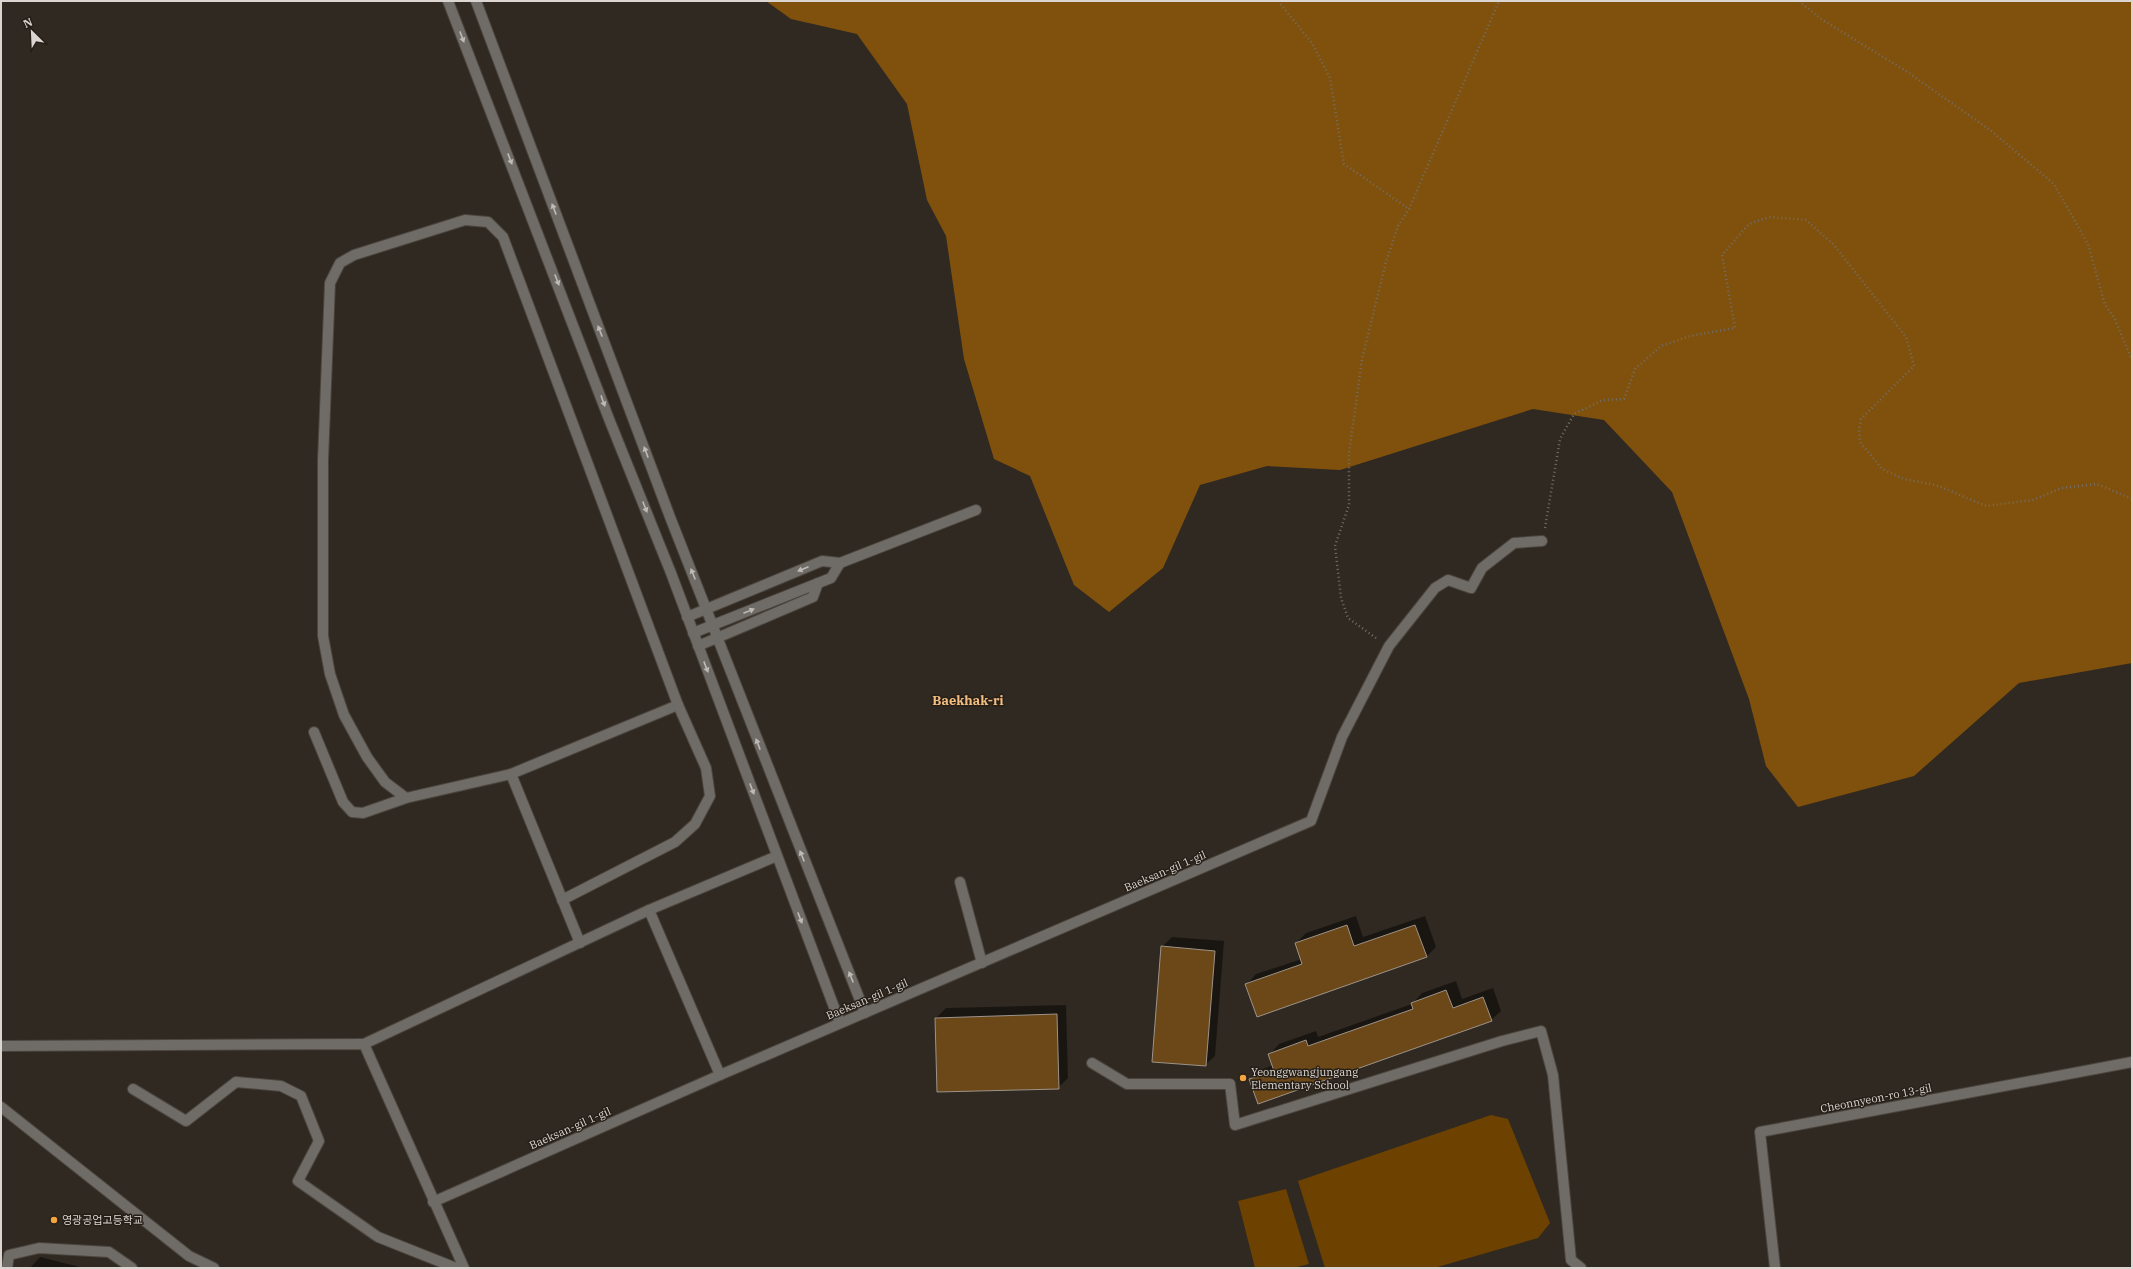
<svg xmlns="http://www.w3.org/2000/svg" width="2133" height="1269" font-family="'IBM Plex Serif','Noto Sans KR',serif">
<rect width="100%" height="100%" fill="#302921"/>
<g fill="#6d4200">
<polygon points="1491,1115 1508,1119 1550,1223 1538,1238 1434,1268 1325,1268 1298,1181"/>
<polygon points="1286,1189 1309,1264 1293,1268 1255,1268 1238,1201"/>
</g>
<polygon fill="#80510d" points="766,1 2132,1 2132,663 2019,683 1914,776 1798,807 1766,766 1749,699 1672,492 1604,420 1533,409 1340,470 1267,466 1200,485 1163,568 1109,612 1074,585 1030,476 994,459 964,359 946,236 927,200 907,104 857,34 791,19"/>
<g fill="#0007">
<polygon points="1356,916 1363,937 1425,916 1436,947 1426,957 1247,984 1256,974 1302,959 1296,943 1306,933"/>
<polygon points="1172,937 1224,941 1215,1056 1205,1065 1162,947"/>
<polygon points="1456,981 1462,999 1493,988 1501,1011 1491,1020 1251,1080 1260,1070 1274,1065 1270,1054 1279,1044 1316,1031 1318,1037 1412,1004 1422,993"/>
<polygon points="1066,1005 1068,1078 1058,1088 938,1091 936,1018 946,1008"/>
<polygon points="40,1257 84,1268 30,1268"/>
</g>
<g fill="#6c4819" stroke="#9c9389">
<polygon points="1347,925 1354,946 1415,925 1427,957 1257,1017 1245,984 1302,964 1295,943"/>
<polygon points="1161,946 1215,951 1206,1066 1152,1062"/>
<polygon points="1446,990 1453,1008 1483,997 1492,1021 1258,1104 1249,1079 1274,1071 1268,1054 1306,1040 1308,1046 1413,1009 1411,1003"/>
<polygon points="1057,1014 1059,1089 937,1092 935,1018"/>
</g>
<g fill="none" stroke-linecap="round" stroke-linejoin="round">
<g stroke="#4b453d" stroke-width="12">
<g id="minor">
<polyline points="448,1 609,419 671,573 840,1023"/>
<polyline points="476,1 670,517 865,1013"/>
<polyline points="687,617 822,561 840,563 976,510"/>
<polyline points="693,633 831,578 840,563"/>
<polyline points="698,646 813,597 818,583"/>
<polyline points="314,732 343,802 352,812 363,813 406,798 511,774 580,943"/>
<polyline points="511,774 678,705"/>
<polyline points="406,798 385,782 367,757 344,715 330,674 323,636 323,460 330,283 340,263 354,255 465,220 488,222 503,237 678,705 706,768 710,796 695,824 675,842 562,900"/>
<polyline points="960,882 982,963"/>
<polyline points="649,910 720,1075"/>
<polyline points="364,1044 649,910 777,856"/>
<polyline points="1,1046 364,1044 464,1268"/>
<polyline points="1092,1063 1127,1084 1230,1084 1235,1125 1502,1041 1541,1031 1553,1075 1571,1260 1581,1268"/>
<polyline points="133,1089 186,1121 236,1082 281,1086 301,1096 319,1141 298,1181 378,1237 456,1268"/>
<polyline points="1,1107 189,1256 214,1268"/>
<polyline points="433,1202 720,1075 1311,821 1342,737 1389,646 1435,588 1448,580 1471,588 1482,568 1514,543 1542,541"/>
<polyline points="7,1268 9,1255 39,1248 109,1252 132,1268"/>
<polyline points="1775,1268 1760,1132 2132,1062"/>
</g>
</g>
<g stroke="#746d66" stroke-width="2.5" stroke-dasharray="1 3" stroke-linecap="butt">
<polyline points="1278,1 1312,43 1330,78 1344,164 1409,209"/>
<polyline points="1799,1 1821,19 1906,71 1990,130 2054,184 2088,244 2105,305 2114,317 2132,360"/>
<polyline points="1545,528 1560,439 1574,414 1603,400 1624,399 1635,369 1661,346 1690,336 1735,328 1722,255 1749,224 1769,217 1806,220 1834,245 1906,337 1914,366 1861,419 1859,430 1860,442 1882,469 1904,479 1936,485 1986,506 2033,500 2062,488 2097,484 2132,499"/>
<polyline points="1376,638 1348,618 1341,598 1335,546 1349,505 1349,453 1362,359 1386,262 1398,226 1409,209 1499,1"/>
</g>
<use href="#minor" stroke="#6f6b67" stroke-width="10"/>
</g>
<defs><path id="oneway-solid" d="M-6-.8H1V-3.2L6.5 0L1 3.2V.8H-6Z"/></defs>
<g fill="#bfbab6">
<use href="#oneway-solid" transform="translate(462 37) rotate(69)"/>
<use href="#oneway-solid" transform="translate(510 159) rotate(69)"/>
<use href="#oneway-solid" transform="translate(554 209) rotate(-111)"/>
<use href="#oneway-solid" transform="translate(557 280) rotate(69)"/>
<use href="#oneway-solid" transform="translate(600 331) rotate(-111)"/>
<use href="#oneway-solid" transform="translate(603 401) rotate(70)"/>
<use href="#oneway-solid" transform="translate(646 452) rotate(-111)"/>
<use href="#oneway-solid" transform="translate(645 507) rotate(68)"/>
<use href="#oneway-solid" transform="translate(803 569) rotate(157)"/>
<use href="#oneway-solid" transform="translate(693 574) rotate(-112)"/>
<use href="#oneway-solid" transform="translate(749 611) rotate(-22)"/>
<use href="#oneway-solid" transform="translate(706 667) rotate(69)"/>
<use href="#oneway-solid" transform="translate(758 744) rotate(-111)"/>
<use href="#oneway-solid" transform="translate(752 789) rotate(69)"/>
<use href="#oneway-solid" transform="translate(802 856) rotate(-112)"/>
<use href="#oneway-solid" transform="translate(800 918) rotate(69)"/>
<use href="#oneway-solid" transform="translate(851 977) rotate(-112)"/>
</g>
<g fill="#f2a541" stroke="#261f18" stroke-width="1.5">
<circle cx="1243" cy="1078" r="4"/>
<circle cx="54" cy="1220" r="4"/>
</g>
<g text-anchor="middle" stroke-width="3" stroke-linejoin="round" paint-order="stroke">
<g font-size="11" fill="#dad5d0" stroke="#261f18">
<text transform="translate(1165 871) rotate(-23)" y="4">Baeksan-gil 1-gil</text>
<text transform="translate(867 999) rotate(-23)" y="4">Baeksan-gil 1-gil</text>
<text transform="translate(1876 1098) rotate(-11)" y="4">Cheonnyeon-ro 13-gil</text>
<text transform="translate(570 1128) rotate(-24)" y="4">Baeksan-gil 1-gil</text>
</g>
<g font-size="11" fill="#dad5d0" stroke="#261f18" text-anchor="start">
<text x="1251" y="1076">Yeonggwangjungang<tspan x="1251" dy="13">Elementary School</tspan></text>
<text x="62" y="1224">영광공업고등학교</text>
</g>
<g font-size="13" font-weight="bold" fill="#f4be81" stroke="#261f18">
<text x="968" y="705">Baekhak-ri</text>
</g>
</g>
<rect width="2133" height="1269" fill="none" stroke="#dad5d0" stroke-width="4"/>
<g transform="translate(32 32) rotate(336)" stroke="#261f18" stroke-width="3" paint-order="stroke">
<path d="M0-3L7 15L0 10L-7 15Z" fill="#dad5d0"/>
<text y="-6" font-size="11" font-weight="bold" text-anchor="middle" fill="#dad5d0">N</text>
</g>
</svg>
